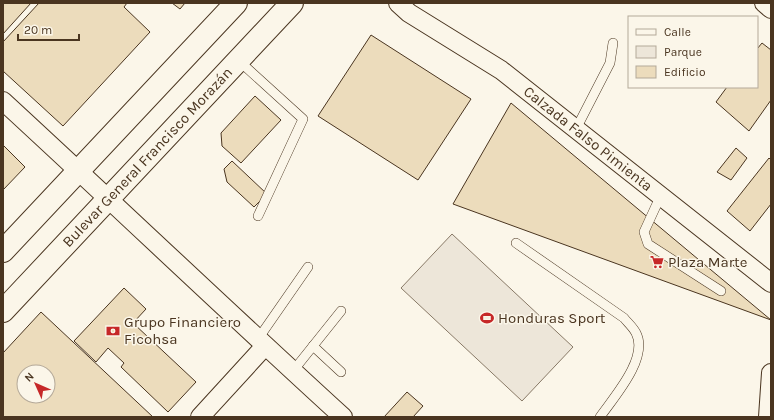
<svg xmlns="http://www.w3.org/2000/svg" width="774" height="420" font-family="Karla,sans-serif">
<rect width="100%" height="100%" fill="#fbf6e9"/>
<polygon fill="#ede6d9" stroke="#887966" points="452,234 573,347 522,401 401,288"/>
<g fill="#ecdcbc" stroke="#4a3520" fill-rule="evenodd">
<polygon points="3,3 31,3 3,34"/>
<polygon points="39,3 127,3 124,7 150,32 63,126 3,71 3,42"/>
<polygon points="172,3 185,3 180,9"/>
<polygon points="371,35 471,99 418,180 318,116"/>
<polygon points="762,43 771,50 771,100 749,131 716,102 727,87 757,87 757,49"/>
<polygon points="255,96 281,120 241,163 222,146 221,133"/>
<polygon points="511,103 771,320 453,204"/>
<polygon points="3,145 25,167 3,190"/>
<polygon points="736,148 747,158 731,180 717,172"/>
<polygon points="769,158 771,160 771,204 750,231 727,211"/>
<polygon points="232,161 267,194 254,207 227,182 224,169"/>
<polygon points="124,288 146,309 133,323 196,382 168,412 121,367 124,363 108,348 96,362 74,341"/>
<path d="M41,312L153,417H3V353ZM24,372H48V396H24Z"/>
<polygon points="407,392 423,406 413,417 384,417"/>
</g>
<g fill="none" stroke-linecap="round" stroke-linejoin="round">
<g stroke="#4a3520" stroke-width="10">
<g id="lane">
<polyline points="238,60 303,119 258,216"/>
<polyline points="576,129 610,63 613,43"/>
<polyline points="661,195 644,232 648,244 721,291"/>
<path d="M516,243L624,318C628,323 633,327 636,333C649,358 614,397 600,417"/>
<polyline points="258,339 308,267"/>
<polyline points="313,346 341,372"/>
<polyline points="293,371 341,311"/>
</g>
</g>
<g stroke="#4a3520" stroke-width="20">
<g id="street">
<path id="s1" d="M398,3L409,13L501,70L771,283"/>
<polyline points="764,3 771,9"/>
<path d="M3,101C117,206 229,313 343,417"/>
<polyline points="200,417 265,346"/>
<polyline points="768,417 771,373"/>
</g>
</g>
<g stroke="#4a3520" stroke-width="24">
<g id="secondary">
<polyline points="3,251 236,3"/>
<path id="s2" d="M3,311L292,3"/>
</g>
</g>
<use href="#lane" stroke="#fbf6e9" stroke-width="9"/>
<use href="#street" stroke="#fbf6e9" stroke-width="18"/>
<use href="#secondary" stroke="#fbf6e9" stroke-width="22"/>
</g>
<defs>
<g id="supermarket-bare" transform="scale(1.08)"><path d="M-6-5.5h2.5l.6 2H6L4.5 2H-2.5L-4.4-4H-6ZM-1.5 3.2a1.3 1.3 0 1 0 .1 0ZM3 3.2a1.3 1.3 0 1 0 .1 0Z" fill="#c62828" stroke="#fbf6e9" stroke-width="2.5" paint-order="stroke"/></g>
<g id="stadium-bare" transform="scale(1.08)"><path d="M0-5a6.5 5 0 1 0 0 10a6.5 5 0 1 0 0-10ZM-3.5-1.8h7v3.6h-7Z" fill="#c62828" stroke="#fbf6e9" stroke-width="2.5" paint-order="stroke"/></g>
<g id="bank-bare" transform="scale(1.08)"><path d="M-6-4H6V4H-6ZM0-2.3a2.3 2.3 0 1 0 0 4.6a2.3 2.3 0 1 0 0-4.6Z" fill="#c62828" stroke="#fbf6e9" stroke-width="2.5" paint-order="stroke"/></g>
</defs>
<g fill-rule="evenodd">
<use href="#supermarket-bare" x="657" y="262"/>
<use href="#stadium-bare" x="487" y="318"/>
<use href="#bank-bare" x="113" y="331"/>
</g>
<g text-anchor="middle" stroke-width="3" stroke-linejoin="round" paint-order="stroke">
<g font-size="15" fill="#4a3520" stroke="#fbf6e9">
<text dy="5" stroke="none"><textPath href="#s1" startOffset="234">Calzada Falso Pimienta</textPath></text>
<text dy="5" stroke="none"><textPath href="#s2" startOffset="211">Bulevar General Francisco Morazán</textPath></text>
</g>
<g font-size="15" fill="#4a3520" stroke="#fbf6e9" text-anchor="start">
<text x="668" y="267">Plaza Marte</text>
<text x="498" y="323">Honduras Sport</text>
<text x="124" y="327">Grupo Financiero<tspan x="124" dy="17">Ficohsa</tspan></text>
</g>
</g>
<rect width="774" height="420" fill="none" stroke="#4a3520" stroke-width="8"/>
<rect x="628" y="16" width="130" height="72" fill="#fbf6e9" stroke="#b4a999"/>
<rect x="636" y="29" width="20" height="6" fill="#fbf6e9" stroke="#b4a999"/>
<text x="664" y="36" font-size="12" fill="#4a3520">Calle</text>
<rect x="636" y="46" width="20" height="12" fill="#ede6d9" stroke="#b4a999"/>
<text x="664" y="56" font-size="12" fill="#4a3520">Parque</text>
<rect x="636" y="66" width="20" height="12" fill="#ecdcbc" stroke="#b4a999"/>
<text x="664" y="76" font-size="12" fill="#4a3520">Edificio</text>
<g transform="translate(36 384) rotate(315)"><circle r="19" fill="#fbf6e9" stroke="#b4a999"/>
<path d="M0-3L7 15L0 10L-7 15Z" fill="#c62828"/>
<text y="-6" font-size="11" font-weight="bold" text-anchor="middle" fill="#4a3520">N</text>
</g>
<path d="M18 34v6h61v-6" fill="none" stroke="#4a3520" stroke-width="2"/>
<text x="24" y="34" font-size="12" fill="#4a3520" stroke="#fbf6e9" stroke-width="3" paint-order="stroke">20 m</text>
</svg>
